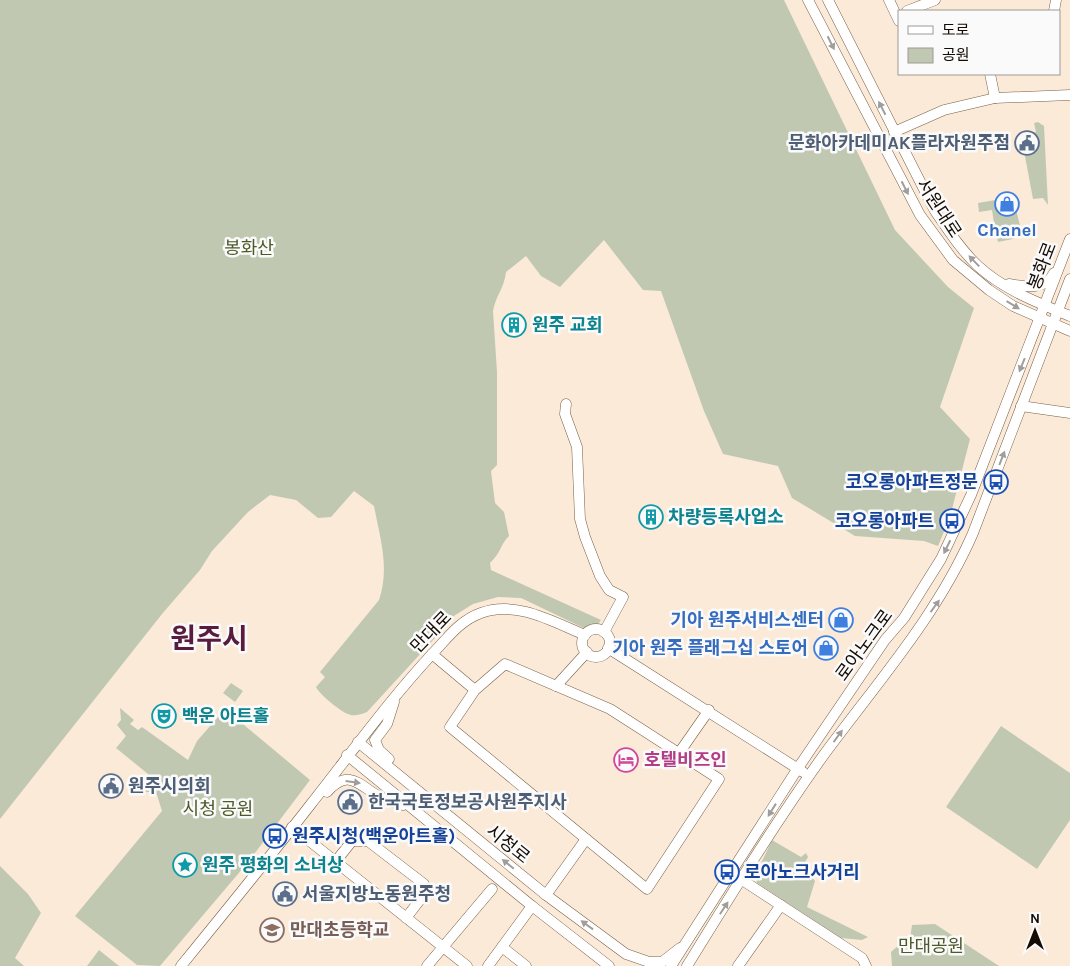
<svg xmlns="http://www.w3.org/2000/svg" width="1070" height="966" font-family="Karla,'Noto Sans KR',sans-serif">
<rect width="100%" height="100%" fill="#fbead8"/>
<g fill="#c1c8b2">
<path d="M0,0H784L895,230L948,287L974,308L940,407L970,439L950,517L938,546L924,541L855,536L792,498L778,466L723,454L704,411L661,291L643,290L604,240L560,287L541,276L526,256L506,272C504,289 496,295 493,311L497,372V465L491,471L495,503L504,512L509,536C500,545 501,553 490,563L491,570L601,620L595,629L590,631L521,598L498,597L473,604L449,619L434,639L367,712C362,714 356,716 351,715C343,714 319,694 316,687L325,677L320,672L379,600C390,568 380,538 374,506L354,491L331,517L318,518L296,500L270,495L248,512L212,551L200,570L162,614L0,819Z"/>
<polygon points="1038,122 1044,126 1048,205 1043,198 1033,199 1021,135 1036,132 1034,123"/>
<polygon points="1013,197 1022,234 1013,239 998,242 996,233 989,234 988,231 995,229 992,210 979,212 978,203"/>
<polygon points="231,683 243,691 235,702 223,693"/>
<polygon points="120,708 134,720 130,724 138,730 142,727 188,760 197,741 225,709 310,780 249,861 160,966 137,965 75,916 162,811 157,795 151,792 142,792 141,789 148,780 148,774 116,748 126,736 117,725 121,720"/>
<polygon points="1001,726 1070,773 1070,820 1037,869 946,807"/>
<polygon points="772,840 801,857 806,853 808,857 803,866 815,881 807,907 868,937 862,940 841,938 757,883 756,874"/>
<polygon points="0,866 28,894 41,913 15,958 24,966 0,966"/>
<polygon points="935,924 999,966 892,966 891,952 900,944 909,946 912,925"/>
<polygon points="99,950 119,966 87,966"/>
</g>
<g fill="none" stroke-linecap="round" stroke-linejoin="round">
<g stroke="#786046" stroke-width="11">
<g id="minor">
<polyline points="808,0 920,215 953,260 989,290 1013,306 1070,331"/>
<path d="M828,0L935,211C948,230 961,250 978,266C1003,289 1038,303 1070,316"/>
<polyline points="889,0 899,21"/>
<polyline points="907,11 935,0"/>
<polyline points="1054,11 1056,0"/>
<polyline points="990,74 995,98"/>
<polyline points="894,132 944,110 995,98 1070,95"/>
<path d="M1009,284C1025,287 1046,290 1054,273"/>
<polyline points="566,404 565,414 577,447 580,519 585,537 600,576 609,590 623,597 604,632"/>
<polyline points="1021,406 1070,413"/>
<circle cx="596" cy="643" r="14"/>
<polyline points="608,648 803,772"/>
<polyline points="432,654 475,690 450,727 647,889 719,779 610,709 505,664 475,690"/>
<polyline points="556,686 587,652"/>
<polyline points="358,742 546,895 626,954 649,962 662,962 680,948"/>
<polyline points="679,753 709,710"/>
<polyline points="347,755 532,906 609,966"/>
<polyline points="389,759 379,750 375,740 387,724 394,702"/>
<path d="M327,792C351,765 361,789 384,799C390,802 397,803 403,805"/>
<polyline points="292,827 467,966"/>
<polyline points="336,861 352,841 368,841 424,884 426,892 406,918"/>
<polyline points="742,880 862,958 866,966"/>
<polyline points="546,895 586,839"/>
<polyline points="502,947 526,966"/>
<path d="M181,966C225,912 269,858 311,804C352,752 390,699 435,651C449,636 461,620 481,613C517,600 553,622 585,635"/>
<polyline points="427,966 492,889"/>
<polyline points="488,966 532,906"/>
<polyline points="671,966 798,768 885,640 904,618 941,559 971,495 1070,239"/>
<path d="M687,966C731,895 775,823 823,756C876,684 937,616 973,533L1070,279"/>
<polyline points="738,966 781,905"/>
</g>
</g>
<use href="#minor" stroke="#fff" stroke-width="10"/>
</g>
<defs><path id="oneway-solid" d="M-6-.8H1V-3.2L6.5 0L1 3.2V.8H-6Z" transform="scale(1.25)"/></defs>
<g fill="#a19d9a">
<use href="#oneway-solid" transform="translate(831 43) rotate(63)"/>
<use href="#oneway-solid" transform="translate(882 108) rotate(-117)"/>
<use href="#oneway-solid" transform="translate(905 188) rotate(63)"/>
<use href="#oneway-solid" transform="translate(974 261) rotate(-134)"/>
<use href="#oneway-solid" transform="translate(1013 305) rotate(31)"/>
<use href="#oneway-solid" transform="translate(1022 365) rotate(112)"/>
<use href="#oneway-solid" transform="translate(1002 458) rotate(-69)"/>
<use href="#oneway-solid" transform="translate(947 547) rotate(116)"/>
<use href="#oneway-solid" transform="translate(935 606) rotate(-54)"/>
<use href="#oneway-solid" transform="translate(838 736) rotate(-54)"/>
<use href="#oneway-solid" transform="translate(353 782) rotate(8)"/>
<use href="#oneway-solid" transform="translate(772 810) rotate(122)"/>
<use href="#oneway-solid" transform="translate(508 864) rotate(-141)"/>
<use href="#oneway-solid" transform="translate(724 908) rotate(-57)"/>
<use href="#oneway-solid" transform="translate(587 925) rotate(-144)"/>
</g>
<defs>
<g id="civic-ring" transform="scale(1.25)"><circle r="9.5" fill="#fafafa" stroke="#5c6f8a" stroke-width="1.5"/><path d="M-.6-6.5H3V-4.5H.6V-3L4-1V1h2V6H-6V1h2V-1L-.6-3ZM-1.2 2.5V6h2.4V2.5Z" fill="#5c6f8a"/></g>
<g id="shop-ring" transform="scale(1.25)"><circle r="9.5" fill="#fafafa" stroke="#3f7fe0" stroke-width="1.5"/><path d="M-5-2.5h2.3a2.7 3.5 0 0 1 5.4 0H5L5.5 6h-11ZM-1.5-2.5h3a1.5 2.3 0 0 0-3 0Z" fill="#3f7fe0"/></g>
<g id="building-ring" transform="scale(1.25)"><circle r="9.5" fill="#fafafa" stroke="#0f9aa8" stroke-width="1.5"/><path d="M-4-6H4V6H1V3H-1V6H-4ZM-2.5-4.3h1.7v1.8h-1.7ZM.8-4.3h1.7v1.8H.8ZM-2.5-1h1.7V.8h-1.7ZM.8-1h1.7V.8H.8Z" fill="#0f9aa8"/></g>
<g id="bus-ring" transform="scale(1.25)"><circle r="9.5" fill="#fafafa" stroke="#1a4fb4" stroke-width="1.5"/><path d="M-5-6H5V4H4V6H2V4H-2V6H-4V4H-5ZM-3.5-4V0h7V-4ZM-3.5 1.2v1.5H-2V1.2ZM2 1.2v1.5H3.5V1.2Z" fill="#1a4fb4"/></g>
<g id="theatre-ring" transform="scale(1.25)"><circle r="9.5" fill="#fafafa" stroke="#0f9aa8" stroke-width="1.5"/><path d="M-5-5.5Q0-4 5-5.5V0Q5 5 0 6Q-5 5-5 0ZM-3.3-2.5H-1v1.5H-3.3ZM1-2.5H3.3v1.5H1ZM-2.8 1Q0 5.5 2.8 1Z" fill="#0f9aa8"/></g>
<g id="hotel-ring" transform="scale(1.25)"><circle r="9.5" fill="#fafafa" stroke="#d1479c" stroke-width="1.5"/><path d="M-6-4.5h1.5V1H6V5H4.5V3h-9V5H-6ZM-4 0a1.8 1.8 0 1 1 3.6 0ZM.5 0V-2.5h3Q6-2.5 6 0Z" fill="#d1479c"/></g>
<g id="sight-ring" transform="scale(1.25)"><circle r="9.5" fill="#fafafa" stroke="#0f9aa8" stroke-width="1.5"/><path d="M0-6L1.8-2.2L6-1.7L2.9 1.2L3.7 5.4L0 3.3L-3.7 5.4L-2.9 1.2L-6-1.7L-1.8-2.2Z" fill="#0f9aa8"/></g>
<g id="school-ring" transform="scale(1.25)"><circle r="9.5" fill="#fafafa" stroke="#8d6e63" stroke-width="1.5"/><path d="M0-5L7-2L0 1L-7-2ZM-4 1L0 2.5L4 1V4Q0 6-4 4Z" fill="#8d6e63"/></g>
</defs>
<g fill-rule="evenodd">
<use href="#civic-ring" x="1027" y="143"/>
<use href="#shop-ring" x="1007" y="204"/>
<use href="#building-ring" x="514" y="325"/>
<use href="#bus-ring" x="996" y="482"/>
<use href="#building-ring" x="651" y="517"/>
<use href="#bus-ring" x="952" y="521"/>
<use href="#shop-ring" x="841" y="620"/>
<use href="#shop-ring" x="826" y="648"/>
<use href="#theatre-ring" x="164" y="716"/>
<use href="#hotel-ring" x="626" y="760"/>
<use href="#civic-ring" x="111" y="786"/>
<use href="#civic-ring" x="350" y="802"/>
<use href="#bus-ring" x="275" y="836"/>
<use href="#sight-ring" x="185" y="865"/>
<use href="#bus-ring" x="727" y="872"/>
<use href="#civic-ring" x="285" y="894"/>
<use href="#school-ring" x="272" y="930"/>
</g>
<g text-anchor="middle" stroke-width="5" stroke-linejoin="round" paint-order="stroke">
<g font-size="18" font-weight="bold" fill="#4e5e75" stroke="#fafafa" text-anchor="start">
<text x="1010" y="149" text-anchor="end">문화아카데미AK플라자원주점</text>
<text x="128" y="792">원주시의회</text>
<text x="368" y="808">한국국토정보공사원주지사</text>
<text x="302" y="900">서울지방노동원주청</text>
</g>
<g font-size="18" fill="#140b03" stroke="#fafafa">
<text transform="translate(939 208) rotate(57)" y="6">서원대로</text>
<text transform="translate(1042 266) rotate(-69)" y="6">봉화로</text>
<text transform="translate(431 632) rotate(-46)" y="6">만대로</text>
<text transform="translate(864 645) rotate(-54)" y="6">로아노크로</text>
<text transform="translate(508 844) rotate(39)" y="6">시청로</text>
</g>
<g font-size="18" font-weight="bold" fill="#366cbe" stroke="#fafafa" text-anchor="end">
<text x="1007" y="236" text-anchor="middle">Chanel</text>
<text x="824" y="626">기아 원주서비스센터</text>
<text x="808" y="654">기아 원주 플래그십 스토어</text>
</g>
<g font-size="18" fill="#4d5a28" stroke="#fafafa">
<text x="249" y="254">봉화산</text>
<text x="218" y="815">시청 공원</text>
<text x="931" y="952">만대공원</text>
</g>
<g font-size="18" font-weight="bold" fill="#0d838f" stroke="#fafafa" text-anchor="start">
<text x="532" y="331">원주 교회</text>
<text x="668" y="523">차량등록사업소</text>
<text x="182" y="722">백운 아트홀</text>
<text x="202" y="871">원주 평화의 소녀상</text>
</g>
<g font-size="18" font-weight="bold" fill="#164399" stroke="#fafafa" text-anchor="end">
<text x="978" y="488">코오롱아파트정문</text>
<text x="934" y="527">코오롱아파트</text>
<text x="292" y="842" text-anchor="start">원주시청(백운아트홀)</text>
<text x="744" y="878" text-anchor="start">로아노크사거리</text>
</g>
<g font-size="18" font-weight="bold" fill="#b23c85" stroke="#fafafa" text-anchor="start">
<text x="644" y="766">호텔비즈인</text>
</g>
<g font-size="18" font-weight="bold" fill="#785e54" stroke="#fafafa" text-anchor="start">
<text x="290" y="936">만대초등학교</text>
</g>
<g font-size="28" font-weight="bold" fill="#591b3e" stroke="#fafafa">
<text x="209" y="648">원주시</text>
</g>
</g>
<rect x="898" y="10" width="162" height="65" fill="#fafafa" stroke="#9e9a97"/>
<rect x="908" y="26" width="25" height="8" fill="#ffffff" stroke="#9e9a97"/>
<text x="942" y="35" font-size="15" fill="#140b03">도로</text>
<rect x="908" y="48" width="25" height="15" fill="#c1c8b2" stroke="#9e9a97"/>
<text x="942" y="60" font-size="15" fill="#140b03">공원</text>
<g transform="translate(1035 931)" stroke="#fafafa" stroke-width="4" paint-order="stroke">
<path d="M0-4L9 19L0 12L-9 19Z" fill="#140b03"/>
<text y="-8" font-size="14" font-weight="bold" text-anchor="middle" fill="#140b03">N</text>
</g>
</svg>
